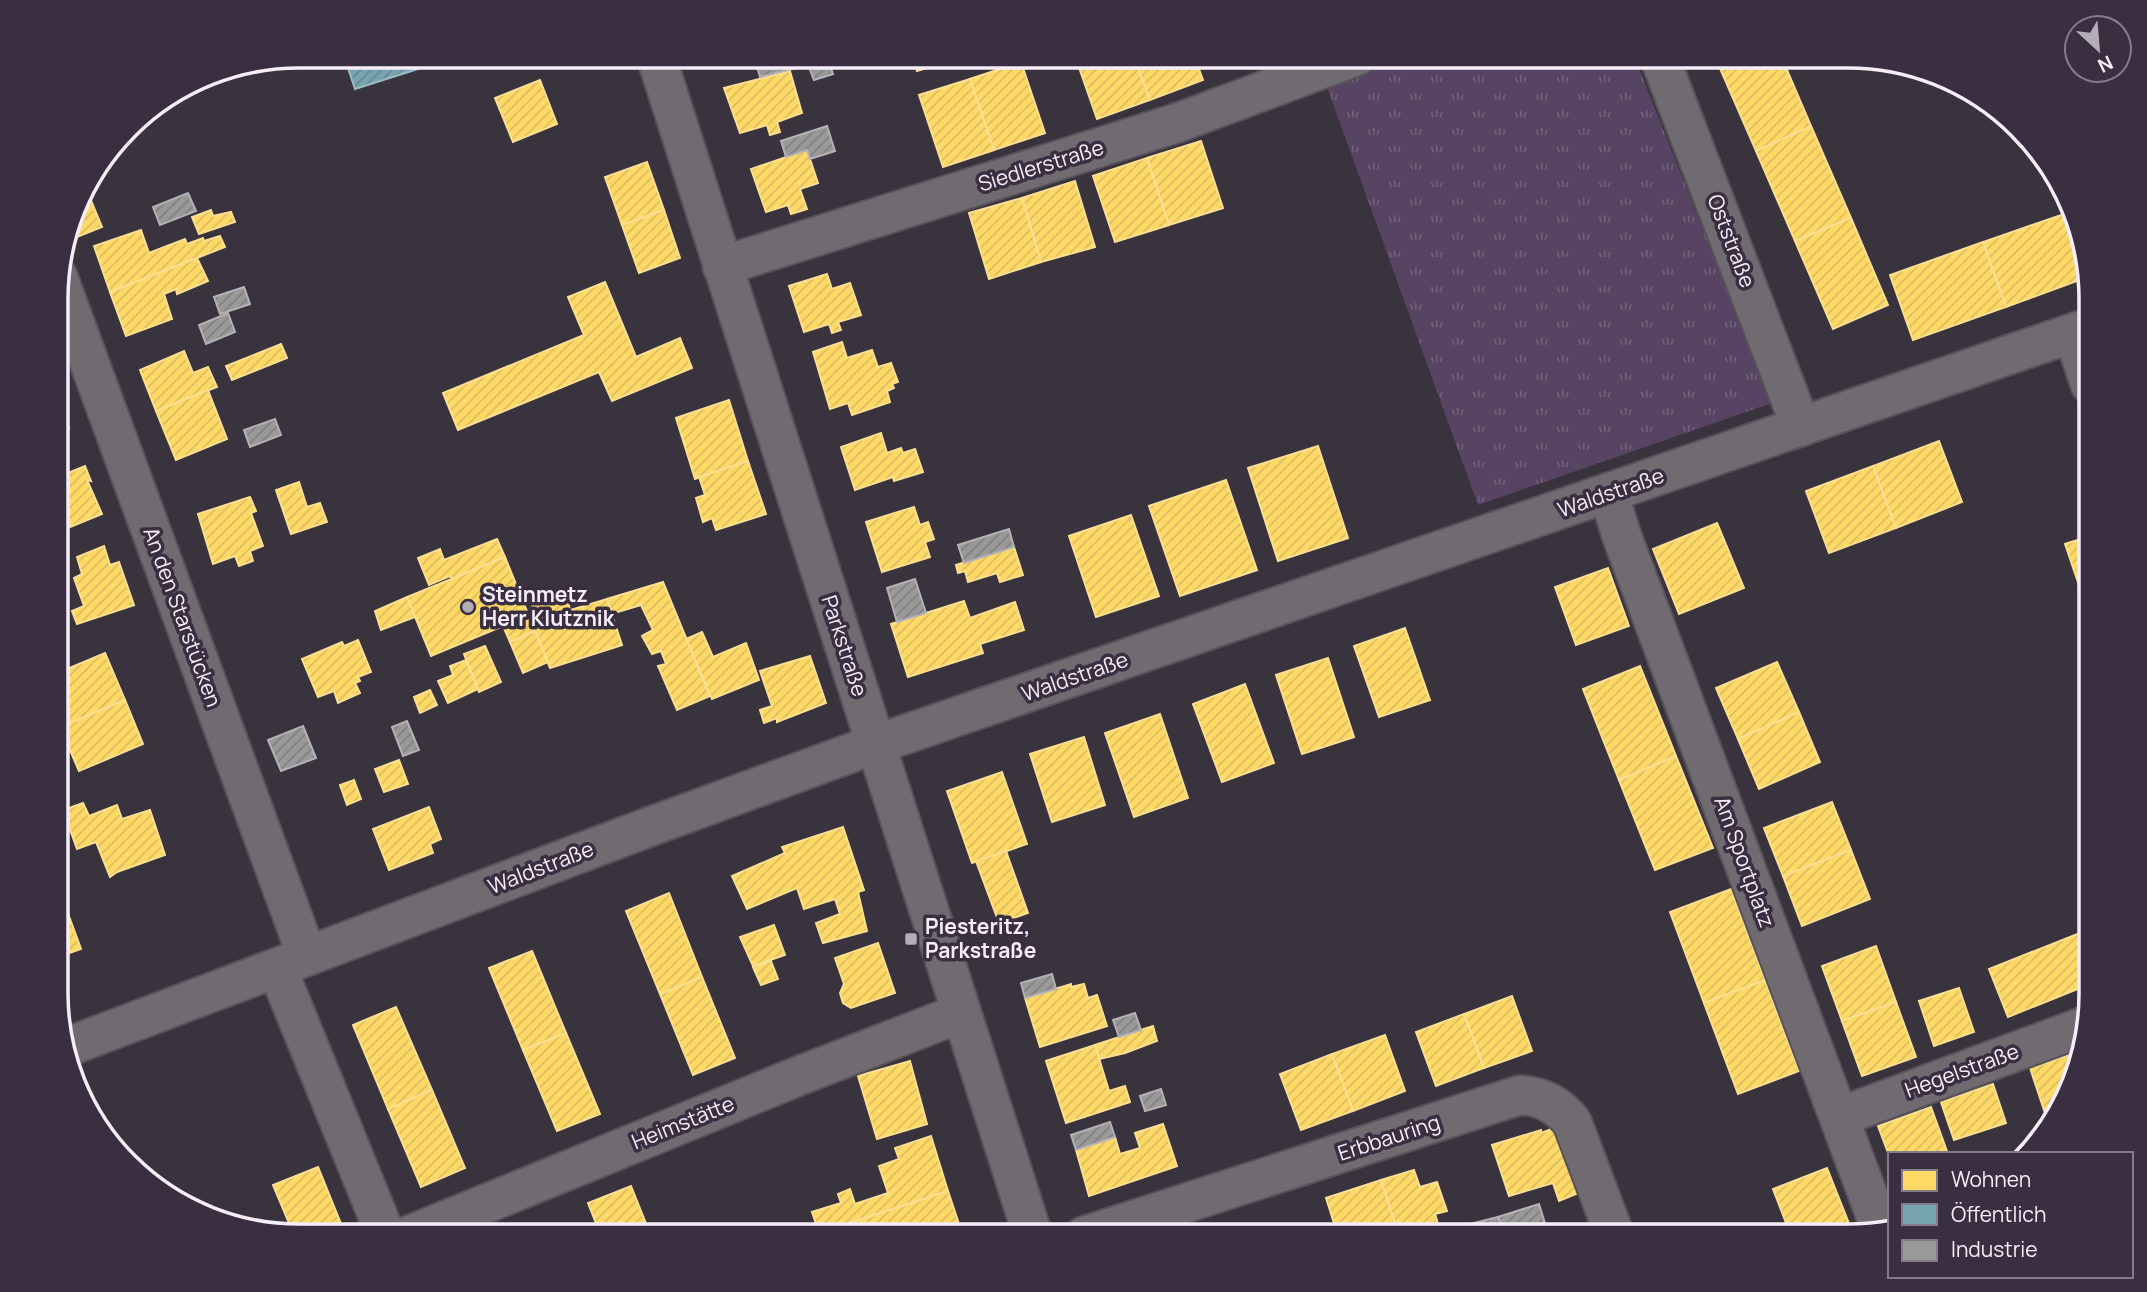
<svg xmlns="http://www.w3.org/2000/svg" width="2147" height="1292" font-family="Manrope,sans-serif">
<defs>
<pattern id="grass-tufts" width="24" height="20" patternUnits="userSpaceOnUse" patternTransform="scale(1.75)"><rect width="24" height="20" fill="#574462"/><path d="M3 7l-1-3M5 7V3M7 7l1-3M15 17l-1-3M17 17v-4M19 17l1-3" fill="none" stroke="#705f79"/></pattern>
<pattern id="homes-hatch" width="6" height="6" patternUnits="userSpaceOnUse" patternTransform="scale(1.75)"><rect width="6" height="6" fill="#ffd966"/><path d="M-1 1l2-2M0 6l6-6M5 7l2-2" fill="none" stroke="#dbbc61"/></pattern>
<pattern id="public-hatch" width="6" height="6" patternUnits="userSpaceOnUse" patternTransform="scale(1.75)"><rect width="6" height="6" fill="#76a5af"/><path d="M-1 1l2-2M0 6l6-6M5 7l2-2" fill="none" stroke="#698991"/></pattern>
<pattern id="industry-hatch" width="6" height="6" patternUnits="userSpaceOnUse" patternTransform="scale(1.75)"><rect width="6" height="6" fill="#999"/><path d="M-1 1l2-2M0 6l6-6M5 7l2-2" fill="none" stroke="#818082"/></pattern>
</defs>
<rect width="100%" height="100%" fill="#39333d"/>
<polygon fill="url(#grass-tufts)" points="1409,56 1634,56 1772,403 1478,505 1327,87"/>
<g fill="url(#homes-hatch)" stroke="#fcdf92" stroke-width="2">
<polygon points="912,56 944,56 946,62 917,71"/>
<polygon points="1075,56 1134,56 1150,100 1097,119"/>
<polygon points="1134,56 1194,56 1203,80 1150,100"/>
<polygon points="1781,56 1811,126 1756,151 1715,57"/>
<polygon points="1021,62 1045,133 994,150 970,79"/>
<polygon points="790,71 802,113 777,122 780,132 770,135 767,125 740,133 724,88"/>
<polygon points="970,79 994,150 943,167 919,95"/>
<polygon points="540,80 557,124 513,142 495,98"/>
<polygon points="1811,126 1851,218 1795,241 1756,151"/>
<polygon points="1201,141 1223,208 1169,225 1147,158"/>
<polygon points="807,150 818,183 800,189 807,209 791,214 788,205 766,212 751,169"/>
<polygon points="1147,158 1169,225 1115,242 1093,176"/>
<polygon points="647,162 664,210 622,225 605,177"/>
<polygon points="1075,181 1095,247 1041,262 1022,198"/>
<polygon points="85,186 102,227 77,237 76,234 67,237 81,191"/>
<polygon points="1022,198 1041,262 989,279 969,213"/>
<polygon points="211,210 213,216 231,212 235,222 199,234 192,217"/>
<polygon points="664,210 680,258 639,273 622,225"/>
<polygon points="2067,213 2088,277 2006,307 1983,242"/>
<polygon points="1851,218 1888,305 1833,329 1795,241"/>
<polygon points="141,230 149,253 185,239 187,244 203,238 204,241 220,236 225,247 110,292 94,246"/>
<polygon points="1983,242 2006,307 1913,340 1890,275"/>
<polygon points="197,258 208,281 177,294 176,289 164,294 172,319 126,336 110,292"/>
<polygon points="827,274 832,289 850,283 861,315 838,322 841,330 832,333 829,324 804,332 789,286"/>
<polygon points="605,282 636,357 680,338 692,368 612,401 599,372 458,430 443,393 584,335 568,297"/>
<polygon points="842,342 847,358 872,350 878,367 891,363 898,382 892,384 894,388 887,391 890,402 852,415 848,403 830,409 813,352"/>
<polygon points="281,344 287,358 232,380 226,366"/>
<polygon points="184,351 193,373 208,367 217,387 156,411 140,370"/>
<polygon points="208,390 227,439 176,460 156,411"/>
<polygon points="58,394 69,428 58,431"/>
<polygon points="729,400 748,461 695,479 676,418"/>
<polygon points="881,433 887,453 901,448 903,453 915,449 923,472 894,481 893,477 855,490 841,447"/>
<polygon points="1939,441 1962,502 1896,528 1873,466"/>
<polygon points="1318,446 1348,538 1278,561 1248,468"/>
<polygon points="748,461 766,514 716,530 712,518 703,522 696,498 705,495 699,477"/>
<polygon points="85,466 91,481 87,480 102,514 58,532 58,477"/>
<polygon points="1873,466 1896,528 1829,553 1806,491"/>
<polygon points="1226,480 1257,570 1180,596 1149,506"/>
<polygon points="299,482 307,507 320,503 327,522 291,534 276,490"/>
<polygon points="250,497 256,511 251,513 263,546 250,551 253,561 239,566 235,556 213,564 198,514"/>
<polygon points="914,507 920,525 928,522 934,539 925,542 930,557 882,572 866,522"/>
<polygon points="1131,515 1159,596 1096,617 1069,536"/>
<polygon points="1717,523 1744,588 1679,614 1653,549"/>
<polygon points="2090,536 2090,591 2082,594 2065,544"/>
<polygon points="497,539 505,557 452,579 450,576 429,585 418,558 440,549 444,560"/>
<polygon points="104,546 110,565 119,562 134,605 77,624 72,611 84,606 74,578 82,574 77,557"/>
<polygon points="1014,547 1023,575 1000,582 997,573 968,582 965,571 958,573 956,565"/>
<polygon points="505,557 535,631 510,642 503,626 431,656 407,597"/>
<polygon points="1608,568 1629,626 1576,645 1555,587"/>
<polygon points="663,582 710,696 677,710 658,666 666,664 661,651 652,654 642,636 653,630 641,605 611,614 607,599"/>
<polygon points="2090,591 2090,618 2082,594"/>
<polygon points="544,594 546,603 567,597 570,610 534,622 530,609 533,608 530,598"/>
<polygon points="407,597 415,617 381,630 375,611"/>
<polygon points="607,599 622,645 550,668 531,622"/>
<polygon points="964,601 970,618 1015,602 1024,630 980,644 983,653 908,677 891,624"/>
<polygon points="1405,628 1430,700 1379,717 1354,646"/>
<polygon points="535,631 548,662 523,673 510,642"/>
<polygon points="702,632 713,657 746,643 759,680 712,699 686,639"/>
<polygon points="358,640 371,672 358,677 360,681 355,683 360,693 338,703 334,691 318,697 302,659 342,642 344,646"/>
<polygon points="485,646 501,682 479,692 464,654"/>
<polygon points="105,653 125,700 67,724 62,711 59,713 58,709 60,672"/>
<polygon points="810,656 826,703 777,722 777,718 764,723 760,710 772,706 760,671"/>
<polygon points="1328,658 1354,737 1302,754 1276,675"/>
<polygon points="466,660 478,689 448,703 438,681 453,675 450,666"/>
<polygon points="1777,662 1799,712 1738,739 1716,688"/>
<polygon points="1640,666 1676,756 1619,780 1583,689"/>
<polygon points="1245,684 1274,763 1222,782 1193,704"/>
<polygon points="430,690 437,705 420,713 414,697"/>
<polygon points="125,700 143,744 79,771 60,727"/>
<polygon points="1799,712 1820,762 1759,789 1738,739"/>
<polygon points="1160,714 1188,798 1134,817 1105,733"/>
<polygon points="1084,737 1105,805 1052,822 1030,754"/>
<polygon points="1676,756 1713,848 1655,870 1619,780"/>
<polygon points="399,760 408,784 384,792 375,769"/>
<polygon points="1002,772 1027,844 972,863 947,791"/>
<polygon points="354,780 361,799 347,805 340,785"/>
<polygon points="1832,802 1851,850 1783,876 1764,828"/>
<polygon points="83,803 89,816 117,805 122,819 150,810 165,855 117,872 110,877 96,842 77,849 63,810"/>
<polygon points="429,807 441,839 430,844 433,853 389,870 373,829"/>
<polygon points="843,827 864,890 858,892 867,931 823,943 816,923 840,914 835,899 804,909 797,888 747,909 732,876 785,853 782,847"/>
<polygon points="1851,850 1870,899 1802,926 1783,876"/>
<polygon points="1006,851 1028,913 999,923 976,861"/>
<polygon points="59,889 81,949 58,957 58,889"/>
<polygon points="1731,889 1765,980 1704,1003 1670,912"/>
<polygon points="669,893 702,977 660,994 626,911"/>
<polygon points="774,925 785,955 753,966 740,937"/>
<polygon points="2090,929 2090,984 2008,1017 1989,969"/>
<polygon points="878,943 895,993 851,1008 843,1003 840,993 844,984 835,958"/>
<polygon points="1876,946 1896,1002 1842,1021 1822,966"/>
<polygon points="532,951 566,1033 523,1050 489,968"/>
<polygon points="771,961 778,979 761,985 753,967"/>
<polygon points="702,977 735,1058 693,1075 660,994"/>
<polygon points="1765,980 1799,1071 1738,1094 1704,1003"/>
<polygon points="1071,984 1071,987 1084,984 1088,998 1097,995 1107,1026 1040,1047 1025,998"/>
<polygon points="1959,988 1974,1032 1934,1046 1919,1001"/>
<polygon points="1512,996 1532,1051 1484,1068 1464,1014"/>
<polygon points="1896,1002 1916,1057 1862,1076 1842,1021"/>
<polygon points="396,1007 432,1090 388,1109 353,1025"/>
<polygon points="1464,1014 1484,1068 1436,1086 1416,1032"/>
<polygon points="1153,1026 1157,1041 1125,1053 1099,1059 1095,1045"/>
<polygon points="566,1033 600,1114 557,1131 523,1050"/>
<polygon points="1385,1035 1405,1091 1353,1111 1332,1054"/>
<polygon points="1095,1045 1109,1091 1125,1086 1130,1102 1066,1123 1046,1061"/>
<polygon points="2077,1052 2059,1112 2046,1116 2030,1068"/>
<polygon points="1332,1054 1353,1111 1301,1130 1280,1074"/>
<polygon points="910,1061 927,1124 877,1139 858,1076"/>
<polygon points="1993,1084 2006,1123 1954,1140 1941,1102"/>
<polygon points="432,1090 465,1168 421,1187 388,1109"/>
<polygon points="1931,1107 1948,1154 1890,1154 1890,1158 1878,1126"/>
<polygon points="1163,1124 1177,1166 1089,1196 1076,1150 1115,1137 1120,1154 1140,1148 1135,1133"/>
<polygon points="1557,1127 1581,1192 1559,1201 1553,1183 1509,1196 1492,1145 1541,1130 1541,1133"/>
<polygon points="931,1136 948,1191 819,1233 812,1212 841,1203 838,1194 850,1189 855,1204 888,1193 879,1166 899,1159 895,1148"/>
<polygon points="318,1167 346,1236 294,1235 273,1185"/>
<polygon points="1827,1168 1854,1236 1791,1236 1773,1189"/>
<polygon points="1414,1170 1420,1187 1437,1182 1447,1211 1435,1214 1439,1227 1410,1235 1406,1223 1396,1227 1381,1180"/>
<polygon points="1381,1180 1396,1227 1369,1236 1338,1236 1326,1198"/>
<polygon points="631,1186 651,1236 601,1236 588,1203"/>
<polygon points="948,1191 963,1236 892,1236 890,1230 873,1236 820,1236 819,1233"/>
</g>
<polygon fill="url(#public-hatch)" stroke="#9cbbc5" stroke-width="2" points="344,56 459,56 355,89"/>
<g fill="url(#industry-hatch)" stroke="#b5b2b6" stroke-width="2">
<polygon points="768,56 827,56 833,74 814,80 808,65 760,77 755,60"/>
<polygon points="827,126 835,151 810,159 807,150 786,157 781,141"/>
<polygon points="188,193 196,211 160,225 153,207"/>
<polygon points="244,287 250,304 220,314 214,297"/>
<polygon points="228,313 235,332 206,344 199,325"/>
<polygon points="275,419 281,435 250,447 244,430"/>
<polygon points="1009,529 1014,547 964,563 958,545"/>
<polygon points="915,579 926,613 897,622 887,588"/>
<polygon points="407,721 419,750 403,756 392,727"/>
<polygon points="303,726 316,758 281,771 268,740"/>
<polygon points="1052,974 1056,989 1025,998 1021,983"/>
<polygon points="1135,1013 1141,1030 1119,1037 1113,1020"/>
<polygon points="1161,1089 1166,1105 1145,1111 1140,1096"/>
<polygon points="1110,1122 1115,1137 1076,1150 1071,1135"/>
<polygon points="1539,1204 1549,1236 1504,1236 1498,1217"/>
<polygon points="1498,1217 1504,1236 1456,1236 1454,1228"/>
</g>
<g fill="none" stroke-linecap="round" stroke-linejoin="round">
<g stroke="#57525a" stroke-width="42">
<g id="minor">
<polyline points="656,56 1033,1236"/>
<polyline points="1659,56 1801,427"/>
<polyline points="722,266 1177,123 1357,56"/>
<polyline points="58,277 307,956"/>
<polyline points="2073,333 2090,384"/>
<polyline points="1609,494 1621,534 1881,1230"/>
<polyline points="277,968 386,1236"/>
<polyline points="67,1047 657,824 848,754 2090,327"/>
<polyline points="1839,1117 2085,1026"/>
<polyline points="407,1236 801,1075 961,1013"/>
<path d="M1084,1236L1520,1095C1543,1097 1557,1104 1572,1122L1615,1236"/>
</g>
</g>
<use href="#minor" stroke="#6f6b70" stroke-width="38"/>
</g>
<g fill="#b3adb7" stroke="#3a2f41" stroke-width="2.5">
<circle cx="468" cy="607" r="7"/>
<rect x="904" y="932" width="14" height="14" rx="3.5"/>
</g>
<g text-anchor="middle" stroke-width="7" stroke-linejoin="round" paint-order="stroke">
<g font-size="21" fill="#f5eef9" stroke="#3a2f41">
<text transform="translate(1041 166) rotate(-17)" y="7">Siedlerstraße</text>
<text transform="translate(1731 241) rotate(69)" y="7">Oststraße</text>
<text transform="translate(1611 493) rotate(-19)" y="7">Waldstraße</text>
<text transform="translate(182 617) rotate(70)" y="7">An den Starstücken</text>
<text transform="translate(844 646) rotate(72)" y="7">Parkstraße</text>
<text transform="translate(1075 677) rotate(-19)" y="7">Waldstraße</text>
<text transform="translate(1744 862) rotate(70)" y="7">Am Sportplatz</text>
<text transform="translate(541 868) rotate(-21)" y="7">Waldstraße</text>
<text transform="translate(1962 1071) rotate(-20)" y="7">Hegelstraße</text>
<text transform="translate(683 1123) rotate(-22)" y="7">Heimstätte</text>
<text transform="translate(1389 1138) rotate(-18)" y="7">Erbbauring</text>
</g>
<g font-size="21" font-weight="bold" fill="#f5eef9" stroke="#3a2f41" text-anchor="start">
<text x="482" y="602">Steinmetz<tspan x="482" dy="24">Herr Klutznik</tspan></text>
<text x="925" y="934">Piesteritz,<tspan x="925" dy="24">Parkstraße</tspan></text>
</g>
</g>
<path d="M0 0H2147V1292H0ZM299 68H1848A231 231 0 0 1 2079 299V993A231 231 0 0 1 1848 1224H299A231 231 0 0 1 68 993V299A231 231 0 0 1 299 68Z" fill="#3a2f41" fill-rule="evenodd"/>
<path fill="none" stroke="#f5eef9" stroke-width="3.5" d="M299 68H1848A231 231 0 0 1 2079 299V993A231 231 0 0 1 1848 1224H299A231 231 0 0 1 68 993V299A231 231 0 0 1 299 68Z"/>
<rect x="1888" y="1152" width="245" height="126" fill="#3a2f41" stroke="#857b8b" stroke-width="2"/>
<rect x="1902" y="1170" width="35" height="21" fill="#ffd966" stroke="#857b8b" stroke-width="2"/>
<text x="1951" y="1187" font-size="21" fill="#f5eef9">Wohnen</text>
<rect x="1902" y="1204" width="35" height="21" fill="#76a5af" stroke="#857b8b" stroke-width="2"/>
<text x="1951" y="1222" font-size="21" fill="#f5eef9">Öffentlich</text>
<rect x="1902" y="1240" width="35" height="21" fill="#999999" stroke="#857b8b" stroke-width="2"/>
<text x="1951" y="1257" font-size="21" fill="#f5eef9">Industrie</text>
<g transform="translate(2098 49) rotate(154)"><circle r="33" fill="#3a2f41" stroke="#857b8b" stroke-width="2"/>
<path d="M0-5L12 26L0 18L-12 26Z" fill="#b3adb7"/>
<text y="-10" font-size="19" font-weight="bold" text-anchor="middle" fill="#f5eef9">N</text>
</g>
</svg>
